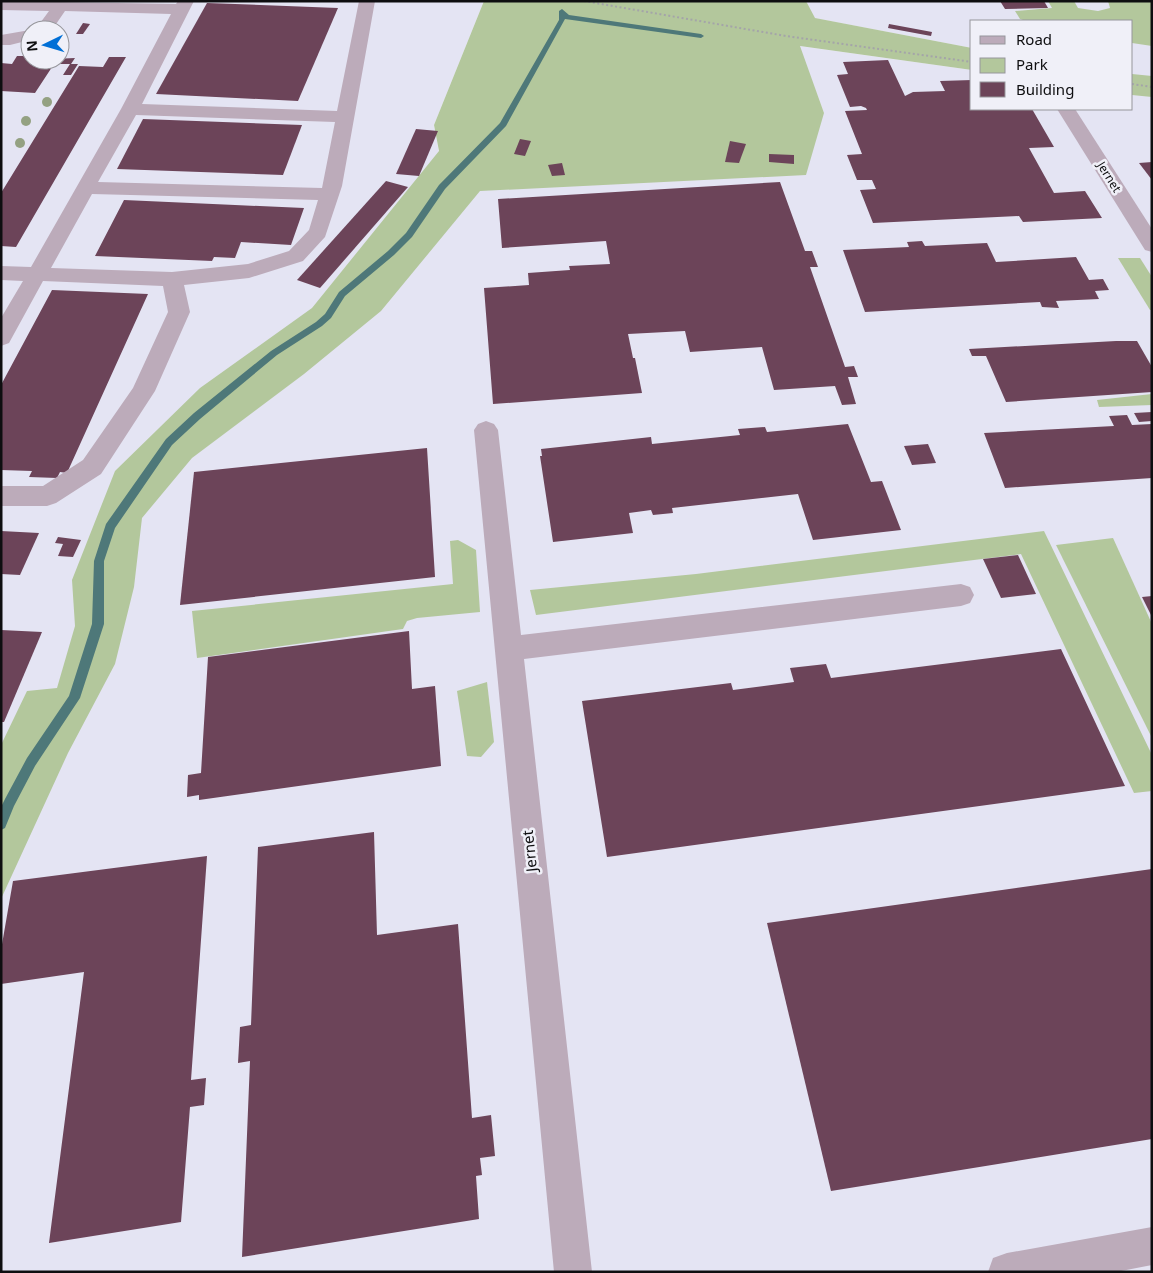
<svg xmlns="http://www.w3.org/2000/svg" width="1153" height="1273" font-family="'Noto Sans',sans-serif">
<rect width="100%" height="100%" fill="#f0f0f8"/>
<path fill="#e4e4f3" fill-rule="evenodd" d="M1,1H484L434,125L446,192L824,113L799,46L972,70V109H1132V21H972V48L814,18L806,1H1152V1272H1ZM30,30H60V60H30Z"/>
<g fill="#b3c79c">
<polygon points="484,1 806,1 815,18 972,48 972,70 800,46 824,113 806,175 480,191 381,311 304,374 192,458 142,518 134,587 115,664 68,753 1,899 1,745 27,691 57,688 75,626 72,580 115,471 200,388 312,308 439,151 434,125"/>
<polygon points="1048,1 1074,1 1078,8 1098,11 1110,8 1108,1 1152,1 1152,46 1132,43 1132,21 1026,21 1020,19 1015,11 1052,8"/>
<polygon points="1132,74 1152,76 1152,97 1132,95"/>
<polygon points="1118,258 1140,258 1152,277 1152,310 1150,310"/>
<polygon points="1152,394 1152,405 1099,407 1097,400"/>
<polygon points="1044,531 1152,755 1152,791 1134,793 1021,554 536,615 530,590 696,574"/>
<polygon points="1113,538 1152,624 1152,738 1056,545"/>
<polygon points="458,540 476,550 480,612 417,618 407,621 403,629 197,658 192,611 453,584 450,541"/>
<polygon points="487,682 494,742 481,757 467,756 457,691"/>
</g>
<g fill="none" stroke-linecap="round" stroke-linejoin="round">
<polygon fill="#4e7879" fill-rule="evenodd" points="562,9 569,15 701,34 704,36 701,38 565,19 506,126 445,189 412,237 394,255 345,296 331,318 322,326 277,355 200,419 172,445 115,528 104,561 104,624 80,698 35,766 14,806 5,828 1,830 1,807 5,799 27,758 69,696 92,624 94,561 106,524 166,439 194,413 271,351 316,322 325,314 339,292 388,251 406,233 439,185 500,123 559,20 559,11"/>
</g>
<g fill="#6c4459">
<polygon points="1000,1 1044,1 1048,8 1005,9"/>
<polygon points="207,3 338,8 298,101 156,94"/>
<polygon points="83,23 90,24 83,34 76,34"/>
<polygon points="889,24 932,32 931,36 888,28"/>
<polygon points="17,56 30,56 30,60 75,58 71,64 78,64 71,75 63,75 70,64 54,64 35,93 1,91 1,63 12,64"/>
<polygon points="109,57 126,57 16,247 1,246 1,193 79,66 103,67"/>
<polygon points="888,60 905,96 913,92 945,91 940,81 972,80 972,109 1032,109 1054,147 1029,148 1054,193 1085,191 1102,218 1023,222 1019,216 873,223 860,190 876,189 872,180 857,180 847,155 862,154 845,111 867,110 866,108 861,106 850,107 837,75 848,74 843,62"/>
<polygon points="143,119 302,125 283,175 117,169"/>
<polygon points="416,129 438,131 419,176 396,174"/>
<polygon points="520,139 531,141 525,156 514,154"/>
<polygon points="730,141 746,144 739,163 725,162"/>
<polygon points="769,154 794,155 794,164 769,162"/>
<polygon points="1152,162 1152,180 1139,163"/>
<polygon points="562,163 565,175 552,176 548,165"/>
<polygon points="386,181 408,187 320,288 297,280"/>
<polygon points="780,182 805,251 812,251 818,267 810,267 845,367 854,366 858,377 848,377 856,404 842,405 835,386 774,390 762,347 690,352 685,331 628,334 633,358 635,358 642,393 493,404 484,288 529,285 528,273 570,270 569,266 610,264 606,241 502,248 498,199"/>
<polygon points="124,200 235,205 304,208 291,245 241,242 235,258 214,257 212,261 95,256"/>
<polygon points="922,241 925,246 987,243 996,262 1076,257 1089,280 1103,279 1109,290 1095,291 1099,299 1056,301 1059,308 1042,307 1040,302 865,312 843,250 909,247 907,242"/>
<polygon points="52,290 148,294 67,473 60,472 57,478 29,477 32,471 1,470 1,385"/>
<polygon points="1116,341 1137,341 1152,367 1152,392 1006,402 986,356 972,356 969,349"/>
<polygon points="1152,412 1152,421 1139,422 1134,413"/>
<polygon points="1127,415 1132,425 1152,424 1152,478 1005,488 984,433 1114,426 1109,416"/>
<polygon points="848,424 871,482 882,481 901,530 813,540 798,494 672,508 673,513 653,515 651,510 629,513 633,533 553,542 540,456 542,456 541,449 651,437 652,444 740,435 738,429 765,427 767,432"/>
<polygon points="928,444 936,463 912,465 904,446"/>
<polygon points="427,448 435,577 180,605 194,472"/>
<polygon points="1,531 39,533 20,575 1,574"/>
<polygon points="58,537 81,540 73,557 58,556 63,544 55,543"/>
<polygon points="1018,555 1036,594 1001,598 983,559"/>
<polygon points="1152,596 1152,617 1142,597"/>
<polygon points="1,630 42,632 4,722 1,722"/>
<polygon points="409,631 412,689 435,686 441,766 199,800 199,795 187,797 188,775 201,773 208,657"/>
<polygon points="1061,649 1125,786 607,857 582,701 731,683 733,690 794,682 790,668 826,664 831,678"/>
<polygon points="374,832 377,935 458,924 472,1118 491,1115 495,1156 480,1158 482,1175 476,1176 479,1219 242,1257 250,1061 238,1063 240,1027 251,1025 258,847"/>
<polygon points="207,856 191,1080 206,1078 204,1105 190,1107 181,1222 49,1243 84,972 1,984 1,950 13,881"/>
<polygon points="1152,869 1152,1139 831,1191 767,923"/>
</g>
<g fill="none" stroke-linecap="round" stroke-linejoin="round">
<g stroke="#a4a4a9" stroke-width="2" stroke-dasharray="2 2.5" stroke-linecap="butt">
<polyline points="584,1 786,36 972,62"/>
<polyline points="1132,84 1152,87"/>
</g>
<g fill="#bcabba" fill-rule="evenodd">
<path d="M1,1L176,4L178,1H194L142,104L337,111L359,1H375L342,186L325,237L303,261L249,278L184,285L190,312L155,391L101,474L56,503L47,506H1V486H43L83,460L133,388L168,312L163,286L43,281L9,343L1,346V318L23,281L1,280V266L31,267L121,109L171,14L65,11L52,30H35L49,11L1,10ZM136,115L335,122L322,188L98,182ZM92,194L318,200L309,230L289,251L248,264L172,272L51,268Z"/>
<polygon points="30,30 30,40 10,45 1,45 1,35"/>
<polygon points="1057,109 1075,109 1152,229 1152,252 1145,250"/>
<polygon points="486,421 494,424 498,430 521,635 961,584 970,587 974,595 970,603 961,606 524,659 592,1272 554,1272 474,430 478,424"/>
<polygon points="1152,1227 1152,1265 1116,1272 988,1272 993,1258 1007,1253"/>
</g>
</g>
<g fill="#94a182">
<circle cx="47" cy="102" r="5"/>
<circle cx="26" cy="121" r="5"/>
<circle cx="20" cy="143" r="5"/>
</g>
<g text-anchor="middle" stroke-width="5" stroke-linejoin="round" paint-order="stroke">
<g font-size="12" fill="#0e0e10" stroke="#f0f0f8">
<text transform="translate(1109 177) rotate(58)" y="4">Jernet</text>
</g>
<g font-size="15" fill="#0e0e10" stroke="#f0f0f8">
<text transform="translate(530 851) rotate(-96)" y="5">Jernet</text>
</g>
</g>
<rect width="1153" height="1273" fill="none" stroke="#0e0e10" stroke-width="5"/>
<rect x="970" y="20" width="162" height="90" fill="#f0f0f8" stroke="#96969b"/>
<rect x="980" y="36" width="25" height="8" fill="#bcabba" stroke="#96969b"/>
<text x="1016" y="45" font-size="15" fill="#0e0e10">Road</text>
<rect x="980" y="58" width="25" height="15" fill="#b3c79c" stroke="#96969b"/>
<text x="1016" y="70" font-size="15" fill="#0e0e10">Park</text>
<rect x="980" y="82" width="25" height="15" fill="#6c4459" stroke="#96969b"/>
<text x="1016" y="95" font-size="15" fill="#0e0e10">Building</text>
<g transform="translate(45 45) rotate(265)"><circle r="24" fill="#f0f0f8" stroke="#96969b"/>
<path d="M0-4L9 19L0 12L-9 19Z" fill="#006fd6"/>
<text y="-8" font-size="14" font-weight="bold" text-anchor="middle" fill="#0e0e10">N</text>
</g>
</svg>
